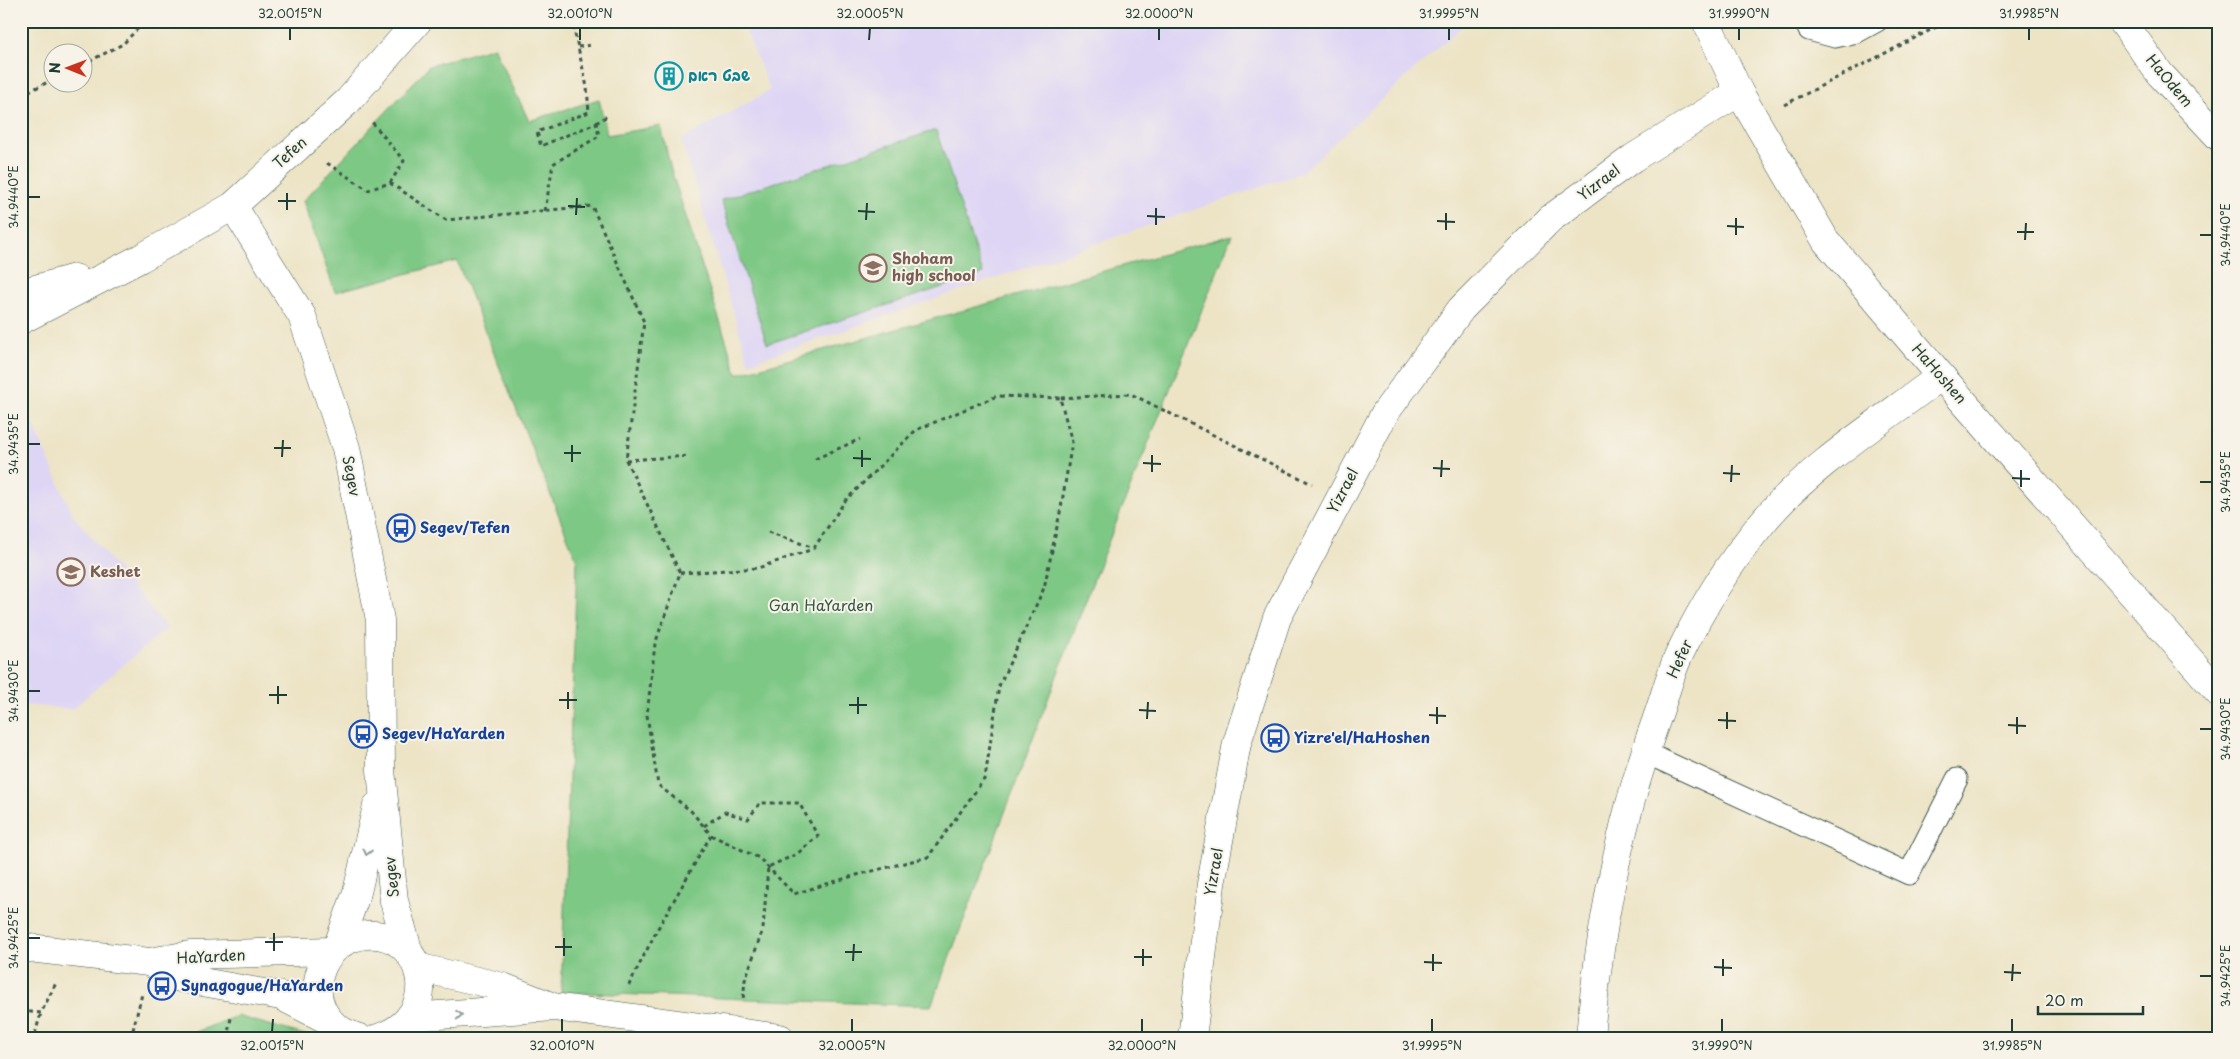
<svg xmlns="http://www.w3.org/2000/svg" width="2240" height="1059" font-family="'Playpen Sans','Playpen Sans Hebrew',sans-serif">
<rect width="100%" height="100%" fill="#f7f3e8"/>
<filter id="ink" filterUnits="userSpaceOnUse"><feTurbulence type="fractalNoise" baseFrequency=".02" numOctaves="2"/><feDisplacementMap in="SourceGraphic" scale="10" xChannelSelector="R" yChannelSelector="G"/><feConvolveMatrix kernelMatrix="1 2 1 2 8 2 1 2 1" color-interpolation-filters="sRGB"/></filter>
<filter id="wash" filterUnits="userSpaceOnUse"><feTurbulence type="fractalNoise" baseFrequency=".0096" numOctaves="4" result="noise"/><feDisplacementMap in="SourceGraphic" scale="20" xChannelSelector="R" yChannelSelector="G"/><feGaussianBlur stdDeviation="1.12" result="paint"/><feColorMatrix in="noise" values="0 0 0 0 0 0 0 0 0 0 0 0 0 0 0 0 0 1.4 0 .05"/><feComposite in="paint" operator="in"/></filter>
<g filter="url(#wash)">
<rect width="100%" height="100%" fill="#ede4c6"/>
<g fill="#ded5f5">
<polygon points="742,21 1468,21 1301,173 749,363 681,140 770,90"/>
<polygon points="21,397 73,515 167,628 72,709 21,705"/>
<polygon points="21,1034 35,1034 67,1035 67,1038 21,1038"/>
</g>
<g fill="#7ec885" stroke="#4e825c">
<polygon points="494,47 529,121 599,99 607,135 661,126 671,170 737,374 1232,235 1100,563 931,1006 561,992 577,561 457,261 335,292 303,201 429,66"/>
<polygon points="936,130 983,274 767,344 721,200"/>
<polygon points="237,1016 312,1037 312,1038 180,1038"/>
</g>
</g>
<g filter="url(#ink)">
<g fill="none" stroke-linecap="round" stroke-linejoin="round">
<g stroke="#3e564a" stroke-width="23">
<g id="lane">
<polyline points="1804,21 1809,30 1835,37 1857,32 1877,21"/>
<polyline points="1644,752 1909,874 1957,779"/>
</g>
</g>
<g stroke="#3e564a" stroke-width="29">
<g id="street">
<polyline points="1706,21 1739,92 1826,241 1941,376 2219,693"/>
<polyline points="233,206 302,316 346,448 380,620 381,770 394,901 409,953"/>
<polyline points="21,293 75,278"/>
<polyline points="21,320 141,258 233,206 348,101 418,21"/>
<polyline points="338,945 357,892 377,806"/>
<polyline points="417,967 503,987 548,1005"/>
<polyline points="410,1017 554,1007 780,1038"/>
<polyline points="1192,1038 1211,884 1237,743 1277,618 1385,413 1461,309 1550,219 1633,158 1739,92"/>
<path d="M1590,1038C1599,928 1621,816 1659,712C1666,692 1671,671 1680,653C1702,607 1730,562 1762,523C1808,467 1883,420 1941,376"/>
</g>
</g>
<g stroke="#3e564a" stroke-width="29">
<g id="secondary">
<polyline points="2122,21 2160,74 2219,137"/>
<polyline points="21,947 149,962 190,955 332,951"/>
<polyline points="149,962 180,978 281,996 330,1021"/>
<path d="M359,1038C348,1034 337,1030 329,1020C303,988 324,939 366,935C423,929 447,1016 378,1038"/>
</g>
</g>
<g stroke="#3e564a" stroke-width="3" stroke-dasharray="4 4" stroke-linecap="butt">
<polyline points="578,47 591,45"/>
<polyline points="82,65 123,44 145,21"/>
<polyline points="21,95 52,80"/>
<polyline points="1784,105 1948,21"/>
<polyline points="596,123 607,116"/>
<polyline points="327,163 368,190 390,183 404,161 372,122"/>
<polyline points="390,183 446,220 592,206 644,322 626,460 680,573 655,644 647,715 658,785 691,811 711,835 657,930 629,985"/>
<polyline points="545,211 553,164 599,136 596,123 541,146 537,132 589,112 587,87 572,21"/>
<polyline points="815,459 860,439"/>
<polyline points="626,460 688,456"/>
<polyline points="768,532 814,548 845,501 916,430 997,396 1060,398"/>
<polyline points="680,573 758,568 813,549"/>
<polyline points="704,826 725,812 748,819 760,803 799,803 818,836 797,854 768,867 763,929 745,980 743,1000"/>
<polyline points="711,835 759,858 794,894 853,876 928,857 985,778 999,686 1044,588 1061,508 1072,442 1060,398 1131,394 1312,484"/>
<polyline points="21,1011 41,1013 56,983"/>
<polyline points="35,1034 41,1013"/>
<polyline points="131,1038 142,994"/>
<polyline points="227,1038 231,1018"/>
</g>
<use href="#lane" stroke="#fff" stroke-width="21"/>
<use href="#street" stroke="#fff" stroke-width="28"/>
<use href="#secondary" stroke="#fff" stroke-width="28"/>
</g>
<defs><path id="oneway-chevron" d="M-2-3.5L2.5 0L-2 3.5" fill="none" stroke-width="1.6" stroke-linecap="round" stroke-linejoin="round" transform="scale(1.25)"/></defs>
<g stroke="#8f9e9a">
<use href="#oneway-chevron" transform="translate(367 852) rotate(104)"/>
<use href="#oneway-chevron" transform="translate(459 1015) rotate(-4)"/>
</g>
</g>
<path fill="none" stroke="#1f3d34" stroke-width="2" d="M290,40V28M580,40V28M869,40L870,28M1159,40V28M1449,40V28M1739,40V28M2029,40V28M28,197H40M278,201H296M568,206L585,207M287,210V193M858,211L875,212M576,215L577,198M1147,216L1165,217M866,220L867,203M1437,221L1455,222M1156,225V208M1727,226L1744,227M1446,230V213M2017,232H2034M1736,235V218M2200,235H2212M2025,240L2026,223M28,444H40M274,448H291M564,453H581M282,457L283,440M853,458L871,459M572,462V445M1143,463L1161,464M862,467V450M1433,468L1450,469M1152,472V455M1723,473L1740,474M1441,477L1442,460M2012,478L2030,479M1731,482L1732,465M2200,482H2212M2021,487V470M28,691H40M269,695H287M559,700H577M278,704V686M849,705H867M568,709V692M1139,710L1156,711M858,714V697M1429,715L1446,716M1147,719L1148,702M1718,720L1736,721M1437,724V707M2008,725L2026,726M1727,729V712M2200,729H2212M2017,734V717M28,938H40M265,942H283M555,947H572M274,951V933M845,952H862M564,956V938M1134,957H1152M853,961L854,944M1424,962L1442,963M1143,966V949M1714,967L1732,968M1433,971V954M2004,972L2021,973M1723,976V959M2200,976H2212M2012,981L2013,964M272,1032L273,1019M562,1032V1019M852,1032V1019M1142,1032V1019M1432,1032V1019M1722,1032V1019M2012,1032V1019"/>
<defs>
<g id="building-ring" transform="scale(1.4375)"><circle r="9.5" fill="#f7f3e8" stroke="#0f9aa8" stroke-width="1.5"/><path d="M-4-6H4V6H1V3H-1V6H-4ZM-2.5-4.3h1.7v1.8h-1.7ZM.8-4.3h1.7v1.8H.8ZM-2.5-1h1.7V.8h-1.7ZM.8-1h1.7V.8H.8Z" fill="#0f9aa8"/></g>
<g id="school-ring" transform="scale(1.4375)"><circle r="9.5" fill="#f7f3e8" stroke="#8d6e63" stroke-width="1.5"/><path d="M0-5L7-2L0 1L-7-2ZM-4 1L0 2.5L4 1V4Q0 6-4 4Z" fill="#8d6e63"/></g>
<g id="bus-ring" transform="scale(1.4375)"><circle r="9.5" fill="#f7f3e8" stroke="#1a4fb4" stroke-width="1.5"/><path d="M-5-6H5V4H4V6H2V4H-2V6H-4V4H-5ZM-3.5-4V0h7V-4ZM-3.5 1.2v1.5H-2V1.2ZM2 1.2v1.5H3.5V1.2Z" fill="#1a4fb4"/></g>
</defs>
<g fill-rule="evenodd">
<use href="#building-ring" x="669" y="76"/>
<use href="#school-ring" x="873" y="268"/>
<use href="#bus-ring" x="401" y="528"/>
<use href="#school-ring" x="71" y="572"/>
<use href="#bus-ring" x="363" y="734"/>
<use href="#bus-ring" x="1275" y="738"/>
<use href="#bus-ring" x="162" y="986"/>
</g>
<g text-anchor="middle" stroke-width="4" stroke-linejoin="round" paint-order="stroke">
<g font-size="15" font-weight="bold" fill="#0d838f" stroke="#f7f3e8" text-anchor="start">
<text x="688" y="81">שבט ראם</text>
</g>
<g font-size="15" fill="#1f3d34" stroke="#f7f3e8">
<text transform="translate(2169 81) rotate(50)" y="5">HaOdem</text>
<text transform="translate(290 153) rotate(-42)" y="5">Tefen</text>
<text transform="translate(1599 183) rotate(-37)" y="5">Yizrael</text>
<text transform="translate(1939 374) rotate(49)" y="5">HaHoshen</text>
<text transform="translate(351 476) rotate(79)" y="5">Segev</text>
<text transform="translate(1343 491) rotate(-62)" y="5">Yizrael</text>
<text transform="translate(1680 659) rotate(-66)" y="5">Hefer</text>
<text transform="translate(1214 872) rotate(-80)" y="5">Yizrael</text>
<text transform="translate(392 877) rotate(-96)" y="5">Segev</text>
<text transform="translate(211 957) rotate(-3)" y="5">HaYarden</text>
</g>
<g font-size="15" font-weight="bold" fill="#785e54" stroke="#f7f3e8" text-anchor="start">
<text x="892" y="264">Shoham<tspan x="892" dy="17">high school</tspan></text>
<text x="90" y="577">Keshet</text>
</g>
<g font-size="15" font-weight="bold" fill="#164399" stroke="#f7f3e8" text-anchor="start">
<text x="420" y="533">Segev/Tefen</text>
<text x="382" y="739">Segev/HaYarden</text>
<text x="1294" y="743">Yizre'el/HaHoshen</text>
<text x="181" y="991">Synagogue/HaYarden</text>
</g>
<g font-size="15" fill="#325944" stroke="#f7f3e8">
<text x="821" y="611">Gan HaYarden</text>
</g>
</g>
<rect width="2240" height="1059" fill="none" stroke="#f7f3e8" stroke-width="55"/>
<g transform="translate(68 68) rotate(271)"><circle r="24" fill="#f7f3e8" stroke="#a1aaa0"/>
<path d="M0-4L9 19L0 12L-9 19Z" fill="#c8321e"/>
<text y="-8" font-size="14" font-weight="bold" text-anchor="middle" fill="#1f3d34">N</text>
</g>
<path d="M2038 1006v8h105v-8" fill="none" stroke="#1f3d34" stroke-width="2.5"/>
<text x="2045" y="1006" font-size="15" fill="#1f3d34" stroke="#f7f3e8" stroke-width="4" paint-order="stroke">20 m</text>
<rect x="28" y="28" width="2184" height="1004" fill="none" stroke="#1f3d34" stroke-width="2"/>
<g font-size="12" text-anchor="middle" fill="#1f3d34">
<text x="290" y="18">32.0015°N</text>
<text x="580" y="18">32.0010°N</text>
<text x="870" y="18">32.0005°N</text>
<text x="1159" y="18">32.0000°N</text>
<text x="1449" y="18">31.9995°N</text>
<text x="1739" y="18">31.9990°N</text>
<text x="2029" y="18">31.9985°N</text>
<text transform="translate(14 197) rotate(-90)" y="4">34.9440°E</text>
<text transform="translate(2226 235) rotate(-90)" y="4">34.9440°E</text>
<text transform="translate(14 444) rotate(-90)" y="4">34.9435°E</text>
<text transform="translate(2226 482) rotate(-90)" y="4">34.9435°E</text>
<text transform="translate(14 691) rotate(-90)" y="4">34.9430°E</text>
<text transform="translate(2226 729) rotate(-90)" y="4">34.9430°E</text>
<text transform="translate(14 938) rotate(-90)" y="4">34.9425°E</text>
<text transform="translate(2226 976) rotate(-90)" y="4">34.9425°E</text>
<text x="272" y="1050">32.0015°N</text>
<text x="562" y="1050">32.0010°N</text>
<text x="852" y="1050">32.0005°N</text>
<text x="1142" y="1050">32.0000°N</text>
<text x="1432" y="1050">31.9995°N</text>
<text x="1722" y="1050">31.9990°N</text>
<text x="2012" y="1050">31.9985°N</text>
</g>
</svg>
